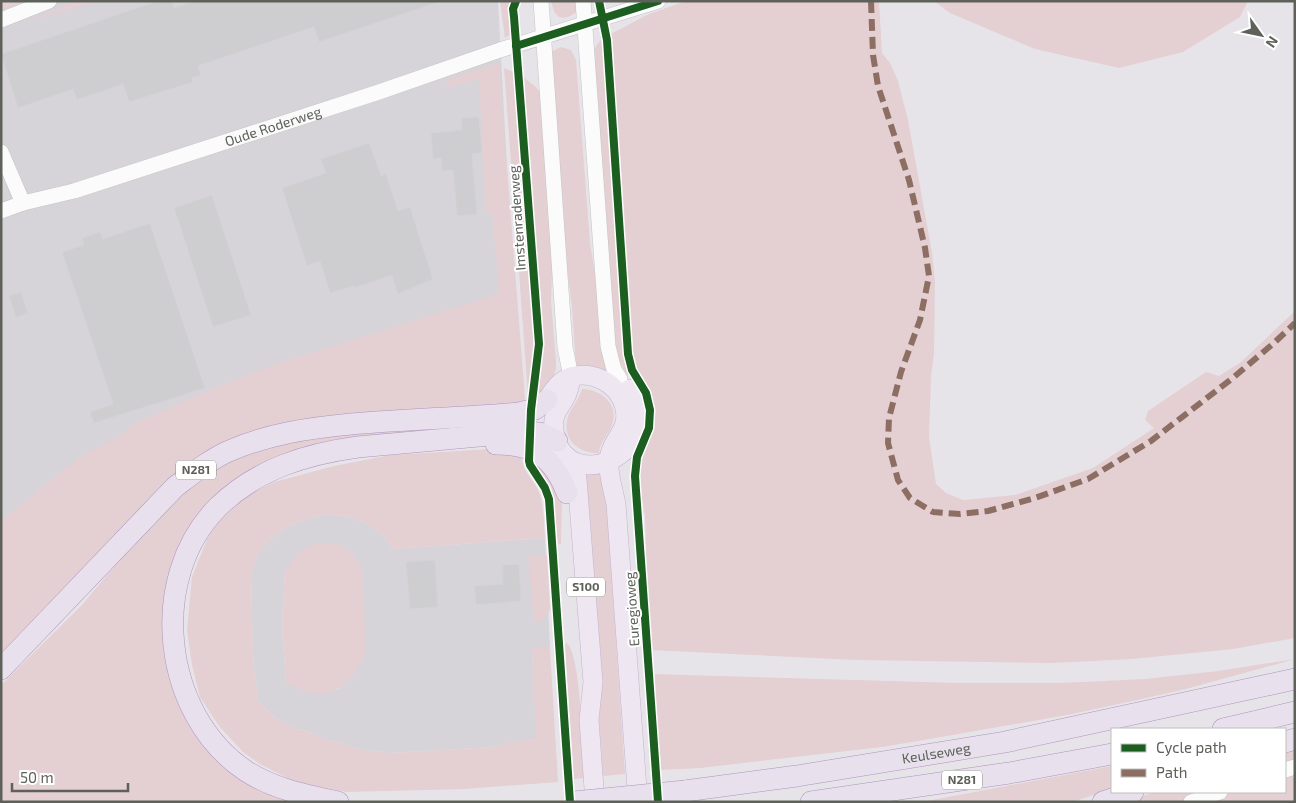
<svg xmlns="http://www.w3.org/2000/svg" width="1296" height="803" font-family="'Exo 2',sans-serif">
<rect width="100%" height="100%" fill="#e7e4e9"/>
<g fill="#d6d4d9" fill-rule="evenodd">
<polygon points="1,1 498,1 517,352 1,567"/>
<path d="M326,514L350,517L369,525L384,536L393,549L545,538L550,648L532,649L537,738L492,747L391,753L363,750L324,739L304,730L294,729L275,718L258,701L253,658L251,574L259,551L278,532L297,522ZM285,572L353,675L338,689L286,683L282,626Z"/>
</g>
<g fill="#e4cfd3">
<polygon points="1,1 29,1 1,13"/>
<polygon points="77,1 100,1 25,22"/>
<path d="M500,1H513C508,16 519,30 505,38Z"/>
<path d="M551,1H577V11C573,16 565,19 559,17L554,12Z"/>
<path d="M686,1H879L882,53L890,63L898,81L908,120L932,253L935,281L934,354L931,376L929,437L936,484L946,493L963,500L1015,495L1093,468L1154,428L1145,420L1148,411L1206,372L1219,376L1241,362L1295,311V638L1233,649L1132,659L1052,663L856,660L649,650L645,516C642,499 637,479 639,462C640,454 645,448 648,440C657,419 653,400 642,381L629,376L626,374L615,351L593,52L598,43L603,38L649,14Z"/>
<polygon points="934,1 1248,1 1240,17 1183,52 1119,68 1035,49 950,13"/>
<polygon points="561,47 571,50 576,60 590,243 603,324 607,372 576,367 572,307 564,244 550,57 553,51"/>
<polygon points="499,63 525,399 523,402 238,439 1,654 1,521 81,456 123,434 133,424 216,387 276,364 495,295 499,290 492,212 486,213 479,79 445,88 449,79"/>
<polygon points="504,68 516,73 535,351 534,369 528,395"/>
<polygon points="522,76 536,87 538,90 541,90 553,248 551,300 556,362 556,369 550,385 534,397 540,371 542,352"/>
<path d="M582,389C600,389 620,404 612,425C608,436 600,441 599,453C579,454 561,439 568,417C571,407 579,400 582,389Z"/>
<polygon points="518,418 302,450 179,552 181,700 291,802 1,802 1,685 81,606 155,518 204,475 244,454 296,439"/>
<path d="M491,449L522,457C522,472 536,481 540,495C544,508 544,524 545,538L393,549L384,536L369,525L350,517L326,514L297,522L278,532L259,551L251,574L253,658L258,701L275,718L294,729L304,730L324,739L363,750L391,753L492,747L536,738L532,648H550L558,782L464,789L347,792L295,782L260,764L243,752L219,726L200,697L192,665L187,630L192,577L208,537L221,519L250,494L274,482L334,466L391,455Z"/>
<polygon points="538,460 562,502 561,544 556,545 551,497 544,481 532,463 531,461"/>
<polygon points="585,471 601,472 605,477 625,774 603,776 582,476"/>
<path d="M315,543L337,544L353,554L362,568L366,650C360,669 345,690 324,694C312,696 297,688 286,683L282,626L285,572L297,554Z"/>
<polygon points="547,555 550,610 544,617 545,620 534,622 528,556"/>
<path d="M567,643C582,659 582,752 584,778L574,779L565,644Z"/>
<polygon points="1295,659 1186,689 1128,702 1067,715 918,741 882,747 700,768 661,770 651,674 957,683 1061,683 1145,679 1218,671"/>
<polygon points="1295,748 1295,802 1125,802 1155,792 1285,792 1285,751"/>
<polygon points="1112,766 1112,789 1072,802 922,802"/>
</g>
<g fill="#cecdcf" stroke="#d6d3d8">
<polygon points="158,1 172,1 174,8 194,1 436,1 436,3 319,42 314,27 198,66 201,75 192,78 193,82 129,102 123,84 77,100 73,89 18,108 1,54"/>
<polygon points="479,117 482,153 472,154 477,214 457,216 453,170 442,171 441,158 433,159 431,133 462,130 461,118"/>
<polygon points="369,143 381,176 386,174 398,211 410,207 433,279 398,294 392,275 354,288 353,286 330,293 320,261 307,266 282,188 326,173 321,159"/>
<polygon points="212,195 251,315 213,327 174,208"/>
<polygon points="150,223 205,388 94,423 90,412 113,404 62,252 84,245 82,238 100,232 103,239"/>
<polygon points="21,292 28,313 16,318 9,296"/>
<polygon points="435,560 438,607 410,609 406,562"/>
<polygon points="519,564 521,601 476,605 474,586 503,584 502,565"/>
</g>
<g fill="none" stroke-linecap="round" stroke-linejoin="round">
<g stroke="#c4c4c4" stroke-width="16">
<g id="minor">
<polyline points="541,1 565,347 571,377"/>
<polyline points="583,1 608,346 614,370 620,379"/>
<polyline points="1,20 49,1"/>
<polyline points="1,152 23,203"/>
<path id="s1" d="M1,211L23,203L74,191L379,92L500,50L658,1"/>
<polyline points="1285,770 1295,767"/>
<polyline points="1191,802 1220,792"/>
</g>
</g>
<g stroke="#c5b2d0" stroke-width="20">
<g id="major">
<path d="M571,377C570,383 569,390 566,396C559,409 552,413 554,431C564,500 672,452 630,389"/>
<path d="M547,400C552,393 556,385 564,380C588,367 619,382 625,408C629,429 617,434 611,451C605,466 613,488 616,504L638,802"/>
<polyline points="566,456 574,467 577,479 593,682 589,720 595,802"/>
</g>
</g>
<g stroke="#ad94be" stroke-width="22">
<g id="highway">
<path d="M496,444C534,444 554,458 567,493"/>
<path d="M1,669L175,487C192,474 209,460 229,451C268,434 309,428 351,424C407,419 463,418 519,413L535,409L547,400"/>
<polyline points="1223,729 1295,712"/>
<polyline points="1285,742 1295,739"/>
<path id="s2" d="M685,791L797,776L1005,742L1295,679"/>
<path d="M338,802C305,795 274,789 246,771C162,715 147,578 218,507C257,469 306,454 358,447L523,432L540,433L557,441"/>
<polyline points="811,802 1009,773 1112,754"/>
<polyline points="1103,802 1133,792"/>
</g>
</g>
<use href="#minor" stroke="#fbfbfc" stroke-width="15"/>
<use href="#major" stroke="#eee7f1" stroke-width="19"/>
<use href="#highway" stroke="#e8e0ec" stroke-width="21"/>
<g stroke="#ad94be" stroke-width="22" stroke-linecap="butt">
<polyline id="highway-bridge" points="574,802 685,791"/>
</g>
<use href="#highway-bridge" stroke="#e8e0ec" stroke-width="21"/>
<polyline stroke="#8d6e63" stroke-width="6" stroke-dasharray="12 6" stroke-linecap="butt" points="871,1 873,55 878,86 909,180 925,248 929,276 920,320 901,372 889,418 888,443 898,480 910,498 933,512 960,514 988,511 1035,498 1088,479 1151,441 1234,377 1275,342 1295,323"/>
<g stroke="#fff" stroke-width="11">
<g id="cycleway">
<polyline points="516,1 513,9 514,17 539,344 531,410 529,461 530,465 545,488 549,499 570,802"/>
<polyline points="599,1 607,40 628,354 632,370 646,393 650,410 649,428 637,457 635,476 658,802"/>
<polyline points="516,46 658,1"/>
</g>
</g>
<use href="#cycleway" stroke="#1b5e20" stroke-width="8"/>
</g>
<g text-anchor="middle" stroke-width="4" stroke-linejoin="round" paint-order="stroke">
<g fill="#fff" stroke="#8e908b" stroke-width="1">
<rect x="176" y="460.5" width="40" height="19" rx="4"/>
<rect x="567" y="577.5" width="38" height="19" rx="4"/>
<rect x="942" y="770.5" width="40" height="19" rx="4"/>
</g>
<g font-size="12" font-weight="bold" fill="#5d6159">
<text x="196" y="474">N281</text>
<text x="586" y="591">S100</text>
<text x="962" y="784">N281</text>
</g>
<g font-size="14" fill="#5d6159" stroke="#fff">
<text dy="5" stroke="none"><textPath href="#s1" startOffset="285">Oude Roderweg</textPath></text>
<text transform="translate(517 218) rotate(-94)" y="5">Imstenraderweg</text>
<text transform="translate(632 609) rotate(-94)" y="5">Euregioweg</text>
<text dy="5" stroke="none"><textPath href="#s2" startOffset="254">Keulseweg</textPath></text>
</g>
</g>
<rect width="1296" height="803" fill="none" stroke="#5d6159" stroke-width="5"/>
<rect x="1111" y="728" width="175" height="65" fill="#ffffff" stroke="#bec0bd"/>
<rect x="1121" y="744" width="25" height="8" fill="#1b5e20" stroke="#bec0bd"/>
<text x="1156" y="753" font-size="15" fill="#5d6159">Cycle path</text>
<rect x="1121" y="769" width="25" height="8" fill="#8d6e63" stroke="#bec0bd"/>
<text x="1156" y="778" font-size="15" fill="#5d6159">Path</text>
<g transform="translate(1261 35) rotate(123)" stroke="#ffffff" stroke-width="4" paint-order="stroke">
<path d="M0-4L9 19L0 12L-9 19Z" fill="#5d6159"/>
<text y="-8" font-size="14" font-weight="bold" text-anchor="middle" fill="#5d6159">N</text>
</g>
<path d="M12 783v8h116v-8" fill="none" stroke="#5d6159" stroke-width="2.5"/>
<text x="20" y="783" font-size="15" fill="#5d6159" stroke="#ffffff" stroke-width="4" paint-order="stroke">50 m</text>
</svg>
